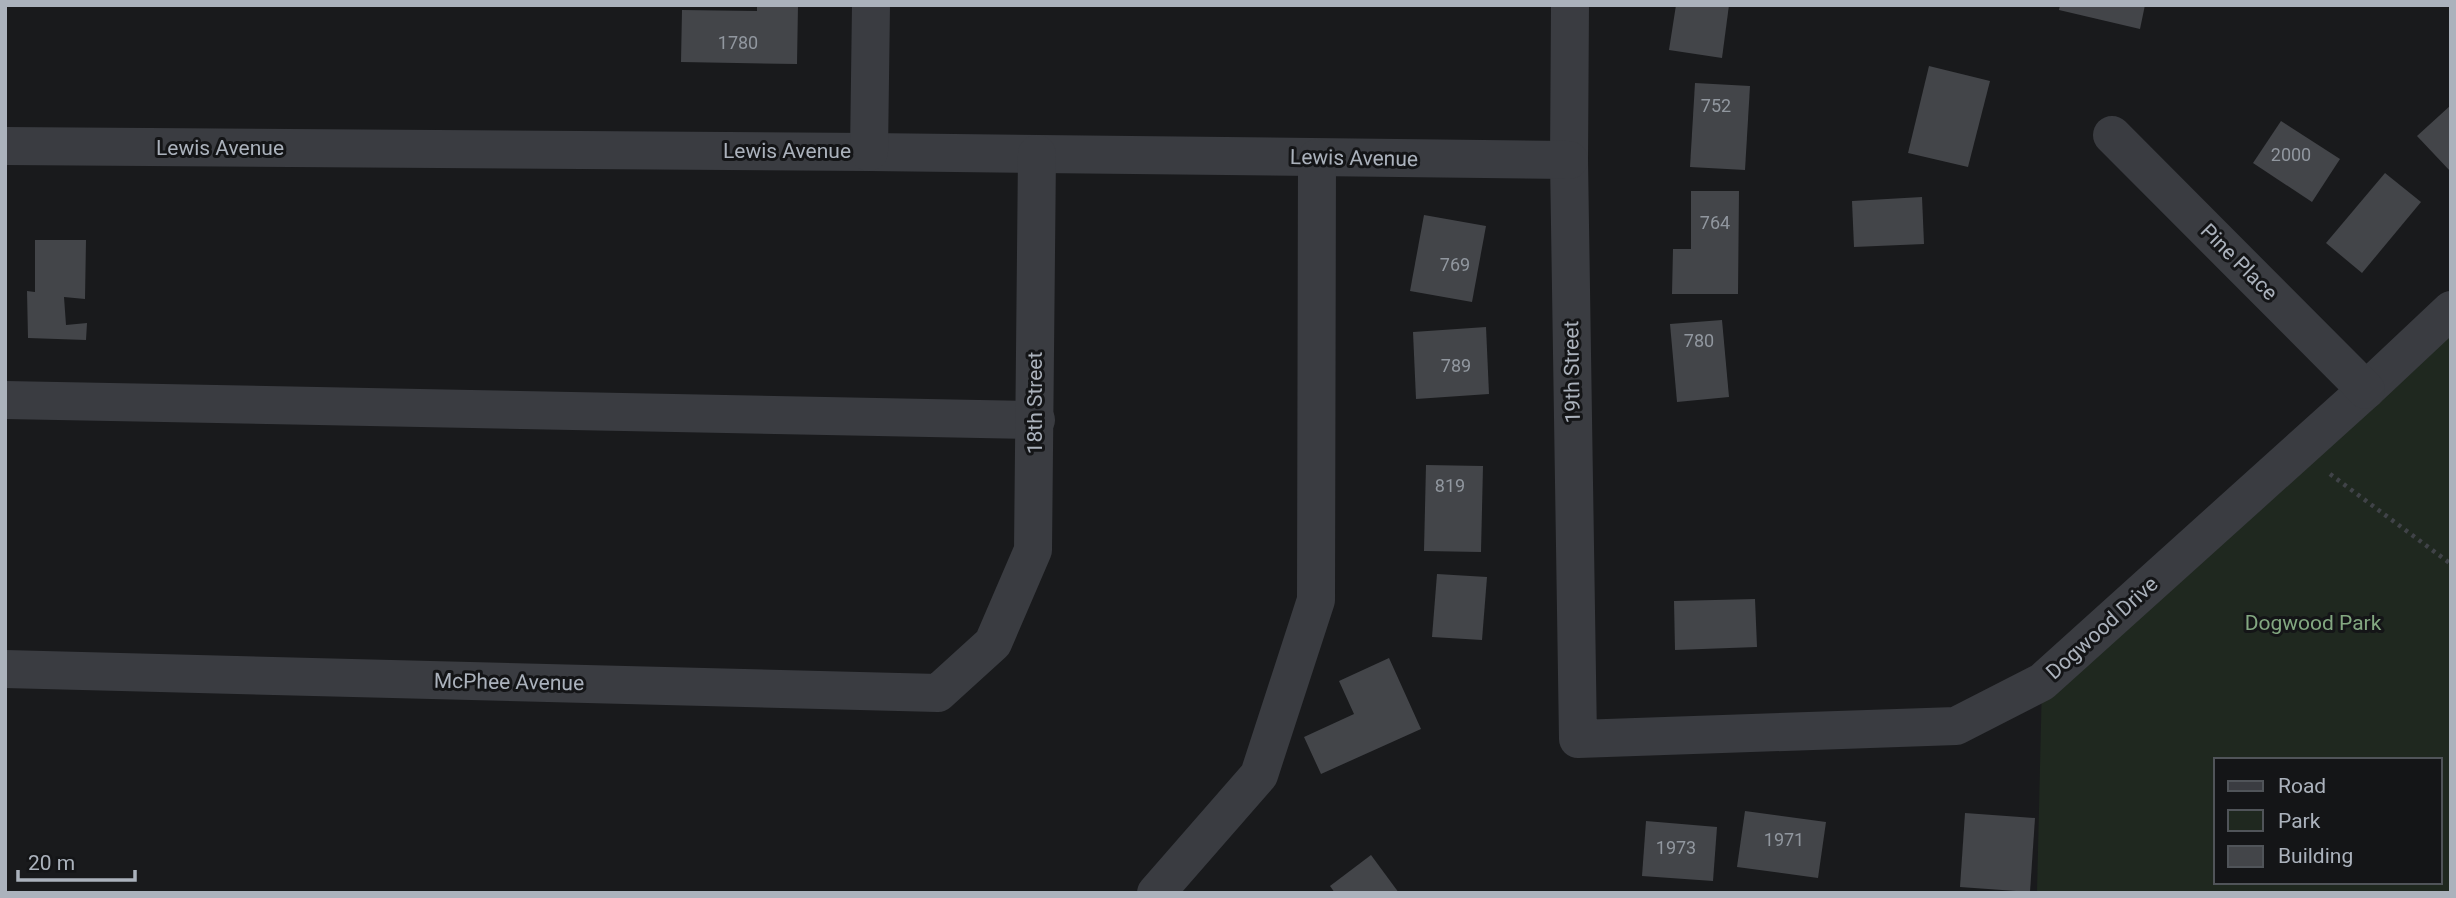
<svg xmlns="http://www.w3.org/2000/svg" width="2456" height="898" font-family="Roboto,sans-serif">
<rect width="100%" height="100%" fill="#191a1c"/>
<path fill="#1f281f" fill-rule="evenodd" d="M2451,310V893H2037L2042,682ZM2216,760H2440V882H2216Z"/>
<g fill="#434549">
<polygon points="757,5 798,5 797,64 681,62 682,10 757,11"/>
<polygon points="1676,5 1729,5 1722,58 1669,50"/>
<polygon points="2060,5 2145,5 2140,29 2059,10"/>
<polygon points="1929,66 1990,81 1968,167 1908,153"/>
<polygon points="1695,83 1750,86 1745,170 1690,167"/>
<polygon points="2451,105 2451,172 2417,136"/>
<polygon points="2281,121 2340,159 2312,202 2253,163"/>
<polygon points="2385,173 2421,202 2362,273 2326,243"/>
<polygon points="1691,191 1739,191 1738,294 1672,294 1673,249 1691,249"/>
<polygon points="1922,197 1924,244 1854,247 1852,201"/>
<polygon points="1424,215 1486,226 1472,302 1410,291"/>
<polygon points="35,240 86,240 85,299 64,297 66,325 87,323 86,340 28,338 27,291 35,292"/>
<polygon points="1722,320 1729,397 1677,402 1670,324"/>
<polygon points="1486,327 1489,394 1416,399 1413,332"/>
<polygon points="1426,465 1483,466 1481,552 1424,551"/>
<polygon points="1437,574 1487,577 1482,640 1432,637"/>
<polygon points="1755,599 1757,647 1675,650 1674,601"/>
<polygon points="1389,658 1421,729 1321,774 1304,737 1354,714 1339,681"/>
<polygon points="1745,811 1826,822 1818,878 1737,867"/>
<polygon points="1965,813 2035,818 2030,892 1960,887"/>
<polygon points="1646,821 1717,827 1713,881 1642,876"/>
<polygon points="1371,855 1399,893 1335,893 1330,886"/>
</g>
<g fill="none" stroke-linecap="round" stroke-linejoin="round">
<polyline stroke="#404348" stroke-width="4.5" stroke-dasharray="3.5 5" stroke-linecap="butt" points="2330,474 2451,564"/>
<g stroke="#3a3c41" stroke-width="38">
<polyline points="1570,5 1569,160 1578,739 1956,726 2042,682 2366,390 2451,310"/>
<polyline points="2112,135 2366,390"/>
<polyline points="5,146 869,152 1569,160"/>
<polyline points="869,152 871,5"/>
<polyline points="5,400 1036,420"/>
<polyline points="5,669 938,693 993,643 1033,550 1037,154"/>
<polyline points="1156,893 1259,775 1316,600 1317,158"/>
</g>
</g>
<g text-anchor="middle" stroke-width="6" stroke-linejoin="round" paint-order="stroke">
<g font-size="18" fill="#91979f">
<text x="738" y="49">1780</text>
<text x="1716" y="112">752</text>
<text x="2291" y="161">2000</text>
<text x="1715" y="229">764</text>
<text x="1455" y="271">769</text>
<text x="1699" y="347">780</text>
<text x="1456" y="372">789</text>
<text x="1450" y="492">819</text>
<text x="1784" y="846">1971</text>
<text x="1676" y="854">1973</text>
</g>
<g font-size="21" fill="#abb2bc" stroke="#141517">
<text x="220" y="155">Lewis Avenue</text>
<text x="787" y="158">Lewis Avenue</text>
<text transform="translate(1354 158) rotate(1)" y="7">Lewis Avenue</text>
<text transform="translate(2239 262) rotate(45)" y="7">Pine Place</text>
<text transform="translate(1572 372) rotate(-91)" y="7">19th Street</text>
<text transform="translate(1035 403) rotate(-90)" y="7">18th Street</text>
<text transform="translate(2102 628) rotate(-42)" y="7">Dogwood Drive</text>
<text transform="translate(509 682) rotate(1)" y="7">McPhee Avenue</text>
</g>
<g font-size="21" fill="#83a881" stroke="#141517">
<text x="2313" y="630">Dogwood Park</text>
</g>
</g>
<rect width="2456" height="898" fill="none" stroke="#abb2bc" stroke-width="14"/>
<rect x="2214" y="758" width="228" height="126" fill="#141517" stroke="#505459" stroke-width="2"/>
<rect x="2228" y="781" width="35" height="10" fill="#3a3c41" stroke="#505459" stroke-width="2"/>
<text x="2278" y="793" font-size="21" fill="#abb2bc">Road</text>
<rect x="2228" y="810" width="35" height="21" fill="#1f281f" stroke="#505459" stroke-width="2"/>
<text x="2278" y="828" font-size="21" fill="#abb2bc">Park</text>
<rect x="2228" y="846" width="35" height="21" fill="#434549" stroke="#505459" stroke-width="2"/>
<text x="2278" y="863" font-size="21" fill="#abb2bc">Building</text>
<path d="M18 870v10h117v-10" fill="none" stroke="#abb2bc" stroke-width="3.5"/>
<text x="28" y="870" font-size="21" fill="#abb2bc" stroke="#141517" stroke-width="5" paint-order="stroke">20 m</text>
</svg>
